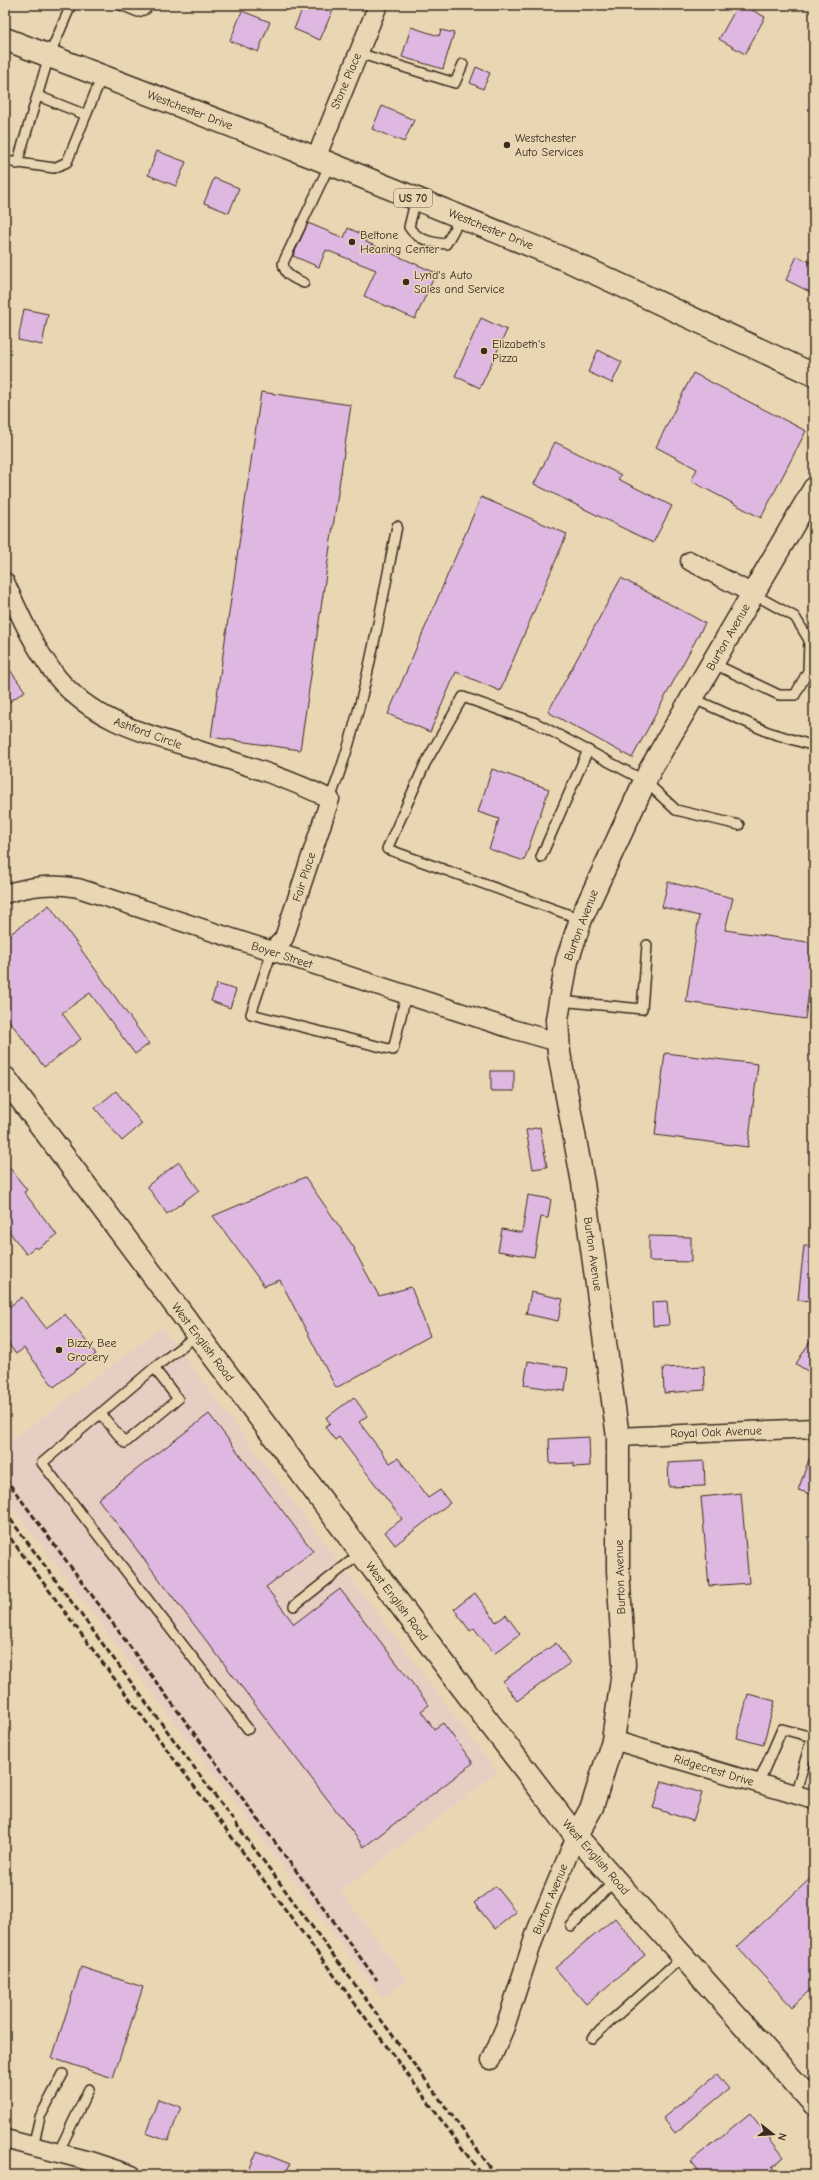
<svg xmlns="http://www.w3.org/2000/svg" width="819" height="2180" font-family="'Comic Neue',sans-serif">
<rect width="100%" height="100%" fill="#e9d7b4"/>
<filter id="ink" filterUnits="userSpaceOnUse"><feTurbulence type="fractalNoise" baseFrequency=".025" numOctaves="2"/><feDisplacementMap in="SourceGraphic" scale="8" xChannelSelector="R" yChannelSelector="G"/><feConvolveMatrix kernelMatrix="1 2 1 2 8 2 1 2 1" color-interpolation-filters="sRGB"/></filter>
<g filter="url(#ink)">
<polygon fill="#e6cec2" points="162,1327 497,1772 341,1891 407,1980 383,1999 5,1497 5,1446"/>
<g fill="#deb8e1" stroke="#3b2a1e">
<polygon points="304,5 335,5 320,40 294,29"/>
<polygon points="738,5 743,5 765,17 745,54 719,39"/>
<polygon points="242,11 270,22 258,52 230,41"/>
<polygon points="411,27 439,36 441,30 454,33 443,69 402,57"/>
<polygon points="476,67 490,73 483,89 470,83"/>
<polygon points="382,106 414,120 404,142 372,129"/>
<polygon points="157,151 186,162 176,186 148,175"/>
<polygon points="214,178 239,188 229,213 204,203"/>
<polygon points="308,223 344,238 348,228 368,237 366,242 436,273 415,319 364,296 376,270 326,250 319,267 293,256"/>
<polygon points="797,256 814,264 814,294 786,280"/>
<polygon points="24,309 48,314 42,345 18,340"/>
<polygon points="481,318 507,330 480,388 455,376"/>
<polygon points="598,350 622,362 612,383 588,372"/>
<polygon points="693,373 806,431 761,518 691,481 697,469 656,447"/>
<polygon points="261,392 351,405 300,750 211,737"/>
<polygon points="555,442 621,475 618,479 672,506 653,543 534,484"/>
<polygon points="481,497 567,534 500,691 456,672 430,732 388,714"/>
<polygon points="621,578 705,623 632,758 548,712"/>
<polygon points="5,663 25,691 5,705"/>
<polygon points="492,769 549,789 524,861 489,849 499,819 478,812"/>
<polygon points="668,882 733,898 725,930 814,943 814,957 805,1019 686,1002 699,916 662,907"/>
<polygon points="49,905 149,1044 135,1054 90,993 62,1013 81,1039 44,1067 5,1015 5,938"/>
<polygon points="217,984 236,990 230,1008 211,1001"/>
<polygon points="665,1053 758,1064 748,1147 655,1135"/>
<rect x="491" y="1071" width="23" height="20"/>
<polygon points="116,1091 142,1124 122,1141 95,1108"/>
<polygon points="540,1127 547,1167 533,1169 526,1130"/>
<polygon points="5,1162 27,1190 24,1192 57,1235 37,1249 35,1247 26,1254 5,1226"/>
<polygon points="179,1162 199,1190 167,1214 147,1186"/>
<polygon points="305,1177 355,1249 354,1250 379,1296 411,1287 430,1336 336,1388 280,1280 264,1286 213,1216"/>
<polygon points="528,1195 551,1199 548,1218 541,1217 534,1257 498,1251 502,1229 522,1233"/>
<polygon points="649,1236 691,1237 691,1262 649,1261"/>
<polygon points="804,1246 814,1246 814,1301 798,1300"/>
<polygon points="531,1292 563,1299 558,1321 526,1314"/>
<polygon points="22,1297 46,1328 65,1314 96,1354 54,1387 24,1348 16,1354 5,1339 5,1310"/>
<polygon points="667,1301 669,1325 653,1326 652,1302"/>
<polygon points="814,1335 814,1375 796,1364"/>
<polygon points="528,1361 568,1368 565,1391 524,1385"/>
<polygon points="704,1366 705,1390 664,1393 663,1368"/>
<polygon points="354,1397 367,1416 359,1422 390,1463 398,1458 428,1498 440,1490 450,1503 395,1545 385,1532 402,1519 339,1437 335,1440 325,1427 330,1423 326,1418"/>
<polygon points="209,1414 313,1551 266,1587 294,1624 340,1589 429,1705 421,1711 434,1729 443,1723 473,1763 364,1847 98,1499"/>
<polygon points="589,1437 590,1466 574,1467 574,1463 550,1464 549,1439"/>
<polygon points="812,1451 814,1451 814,1495 798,1490"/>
<polygon points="704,1461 705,1486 669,1487 668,1463"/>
<polygon points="741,1493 749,1583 709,1586 701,1497"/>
<polygon points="475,1593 496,1622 506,1615 520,1634 494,1654 474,1628 470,1631 454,1609"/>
<polygon points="556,1643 570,1663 517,1701 503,1681"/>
<polygon points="748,1694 775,1701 763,1745 737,1738"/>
<polygon points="662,1781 702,1793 693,1821 653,1808"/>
<polygon points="814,1875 814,1986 792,2007 737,1947"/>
<polygon points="496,1886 516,1912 495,1929 474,1903"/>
<polygon points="615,1918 645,1955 586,2004 555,1968"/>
<polygon points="81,1967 143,1987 113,2078 52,2058"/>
<polygon points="717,2074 729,2089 675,2133 663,2118"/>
<polygon points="158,2099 181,2107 168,2141 146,2133"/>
<polygon points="750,2113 784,2157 772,2167 779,2175 702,2175 691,2161"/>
<polygon points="257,2151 290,2164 285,2175 247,2175"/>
</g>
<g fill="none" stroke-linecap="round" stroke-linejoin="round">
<g stroke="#3b2a1e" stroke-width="12">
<g id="service">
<polyline points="121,5 138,12 146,9 147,5"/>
<polyline points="358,53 455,83 463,64"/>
<polyline points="38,96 86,115"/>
<polyline points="5,161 54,168 67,162 102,76"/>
<polyline points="17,164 49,56 71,5"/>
<path d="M416,198L409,227C416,239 433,243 446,244L461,217"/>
<path d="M304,283C293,278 285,276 283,263L330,164"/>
<polyline points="712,663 779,695 795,695 808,671 809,640 795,617 753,594"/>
<polyline points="692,698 768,732 814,746"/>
<path d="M330,799C364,712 379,617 397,526"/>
<polyline points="541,857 588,750"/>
<polyline points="581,919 387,849 425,764 463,697 536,723 645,781 676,810 739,825"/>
<polyline points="272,951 251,1014 393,1050 406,995"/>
<polyline points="560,1001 642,1009 647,945"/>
<polyline points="197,1335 154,1368 42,1463 248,1729"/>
<polyline points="100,1413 125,1443 178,1399 154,1368"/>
<polyline points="294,1606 361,1553"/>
<polyline points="758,1784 782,1729 812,1737 795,1795"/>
<polyline points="571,1926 615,1880"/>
<polyline points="592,2038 683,1956"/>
<polyline points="33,2146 40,2117 63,2074"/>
<polyline points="58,2153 89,2089"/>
</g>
</g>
<g stroke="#3b2a1e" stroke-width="21">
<g id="minor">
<polyline points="316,158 378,5"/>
<polyline points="690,561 753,594"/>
<path d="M5,582C20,615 34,648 57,677C96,725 156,736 211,754C251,767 292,780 330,799L284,938L272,951"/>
<path d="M5,894C30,886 52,883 78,888L512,1029L558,1042"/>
<polyline points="618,1437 814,1428"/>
<polyline points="613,1740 814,1800"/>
<polyline points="491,2060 505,2027 537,1929 576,1836"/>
<polyline points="5,2139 93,2162 132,2175"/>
</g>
</g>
<g stroke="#3b2a1e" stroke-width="25">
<polyline id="tertiary" points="576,1836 592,1807 613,1740 624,1665 618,1570 618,1437 583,1183 559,1053 557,1019 567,961 581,919 650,770 814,489"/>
</g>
<g stroke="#3b2a1e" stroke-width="25">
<polyline id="secondary" points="5,1078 461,1686 576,1836 814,2104"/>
</g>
<g stroke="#3b2a1e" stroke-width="25">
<polyline id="primary" points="5,39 316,158 569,261 814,375"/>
</g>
<use href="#service" stroke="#e9d7b4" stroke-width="9"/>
<use href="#minor" stroke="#e9d7b4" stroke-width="18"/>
<use href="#tertiary" stroke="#e9d7b4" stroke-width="22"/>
<use href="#secondary" stroke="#e9d7b4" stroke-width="22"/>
<use href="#primary" stroke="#e9d7b4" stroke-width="22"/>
<g stroke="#3b2a1e" stroke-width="3" stroke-dasharray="6 3" stroke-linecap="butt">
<polyline points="5,1478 377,1980"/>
<polyline points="5,1512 496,2175"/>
<polyline points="5,1531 482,2175"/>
</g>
</g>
</g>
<g fill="#3b2a1e" stroke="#e9d7b4" stroke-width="1.5">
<circle cx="507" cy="145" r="4"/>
<circle cx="352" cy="242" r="4"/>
<circle cx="406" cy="282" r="4"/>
<circle cx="484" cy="351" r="4"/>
<circle cx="59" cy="1350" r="4"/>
</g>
<g text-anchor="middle" stroke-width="3" stroke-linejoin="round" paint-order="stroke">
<rect fill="#e9d7b4" stroke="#6f5e4b" stroke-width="1" x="394" y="189" width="38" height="18" rx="3"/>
<g font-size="11" font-weight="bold" fill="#3b2a1e">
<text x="413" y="202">US 70</text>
</g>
<g font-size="12" fill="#3b2a1e" stroke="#e9d7b4">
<text transform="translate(346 81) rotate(-67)" y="4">Stone Place</text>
<text transform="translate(190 110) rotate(21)" y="4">Westchester Drive</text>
<text transform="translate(491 229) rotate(22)" y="4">Westchester Drive</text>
<text transform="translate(728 637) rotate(-60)" y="4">Burton Avenue</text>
<text transform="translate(148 733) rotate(20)" y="4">Ashford Circle</text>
<text transform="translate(304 877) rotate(-72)" y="4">Fair Place</text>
<text transform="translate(581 925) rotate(-69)" y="4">Burton Avenue</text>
<text transform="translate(282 955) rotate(18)" y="4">Boyer Street</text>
<text transform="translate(593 1254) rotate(82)" y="4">Burton Avenue</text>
<text transform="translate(203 1342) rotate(53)" y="4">West English Road</text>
<text transform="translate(716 1432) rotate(-2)" y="4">Royal Oak Avenue</text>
<text transform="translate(620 1577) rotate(-92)" y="4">Burton Avenue</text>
<text transform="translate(397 1601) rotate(53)" y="4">West English Road</text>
<text transform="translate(714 1770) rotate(17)" y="4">Ridgecrest Drive</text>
<text transform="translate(596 1857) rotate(49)" y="4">West English Road</text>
<text transform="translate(550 1899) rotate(-68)" y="4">Burton Avenue</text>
</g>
<g font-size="12" fill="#3b2a1e" stroke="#e9d7b4" text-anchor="start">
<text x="515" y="142">Westchester<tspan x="515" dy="14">Auto Services</tspan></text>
<text x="360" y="239">Beltone<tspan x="360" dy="14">Hearing Center</tspan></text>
<text x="414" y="279">Lynd's Auto<tspan x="414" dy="14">Sales and Service</tspan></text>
<text x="492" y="348">Elizabeth's<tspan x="492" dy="14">Pizza</tspan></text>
<text x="67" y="1347">Bizzy Bee<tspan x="67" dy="14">Grocery</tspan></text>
</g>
</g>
<rect width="819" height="2180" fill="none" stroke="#e9d7b4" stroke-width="20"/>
<rect x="10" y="10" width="799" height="2160" fill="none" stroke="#3b2a1e" stroke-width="1.5" filter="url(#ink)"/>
<g transform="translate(773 2134) rotate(107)" stroke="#e9d7b4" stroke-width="3" paint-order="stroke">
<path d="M0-3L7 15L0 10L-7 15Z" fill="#3b2a1e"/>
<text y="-6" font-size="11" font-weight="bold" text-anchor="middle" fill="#3b2a1e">N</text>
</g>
</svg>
